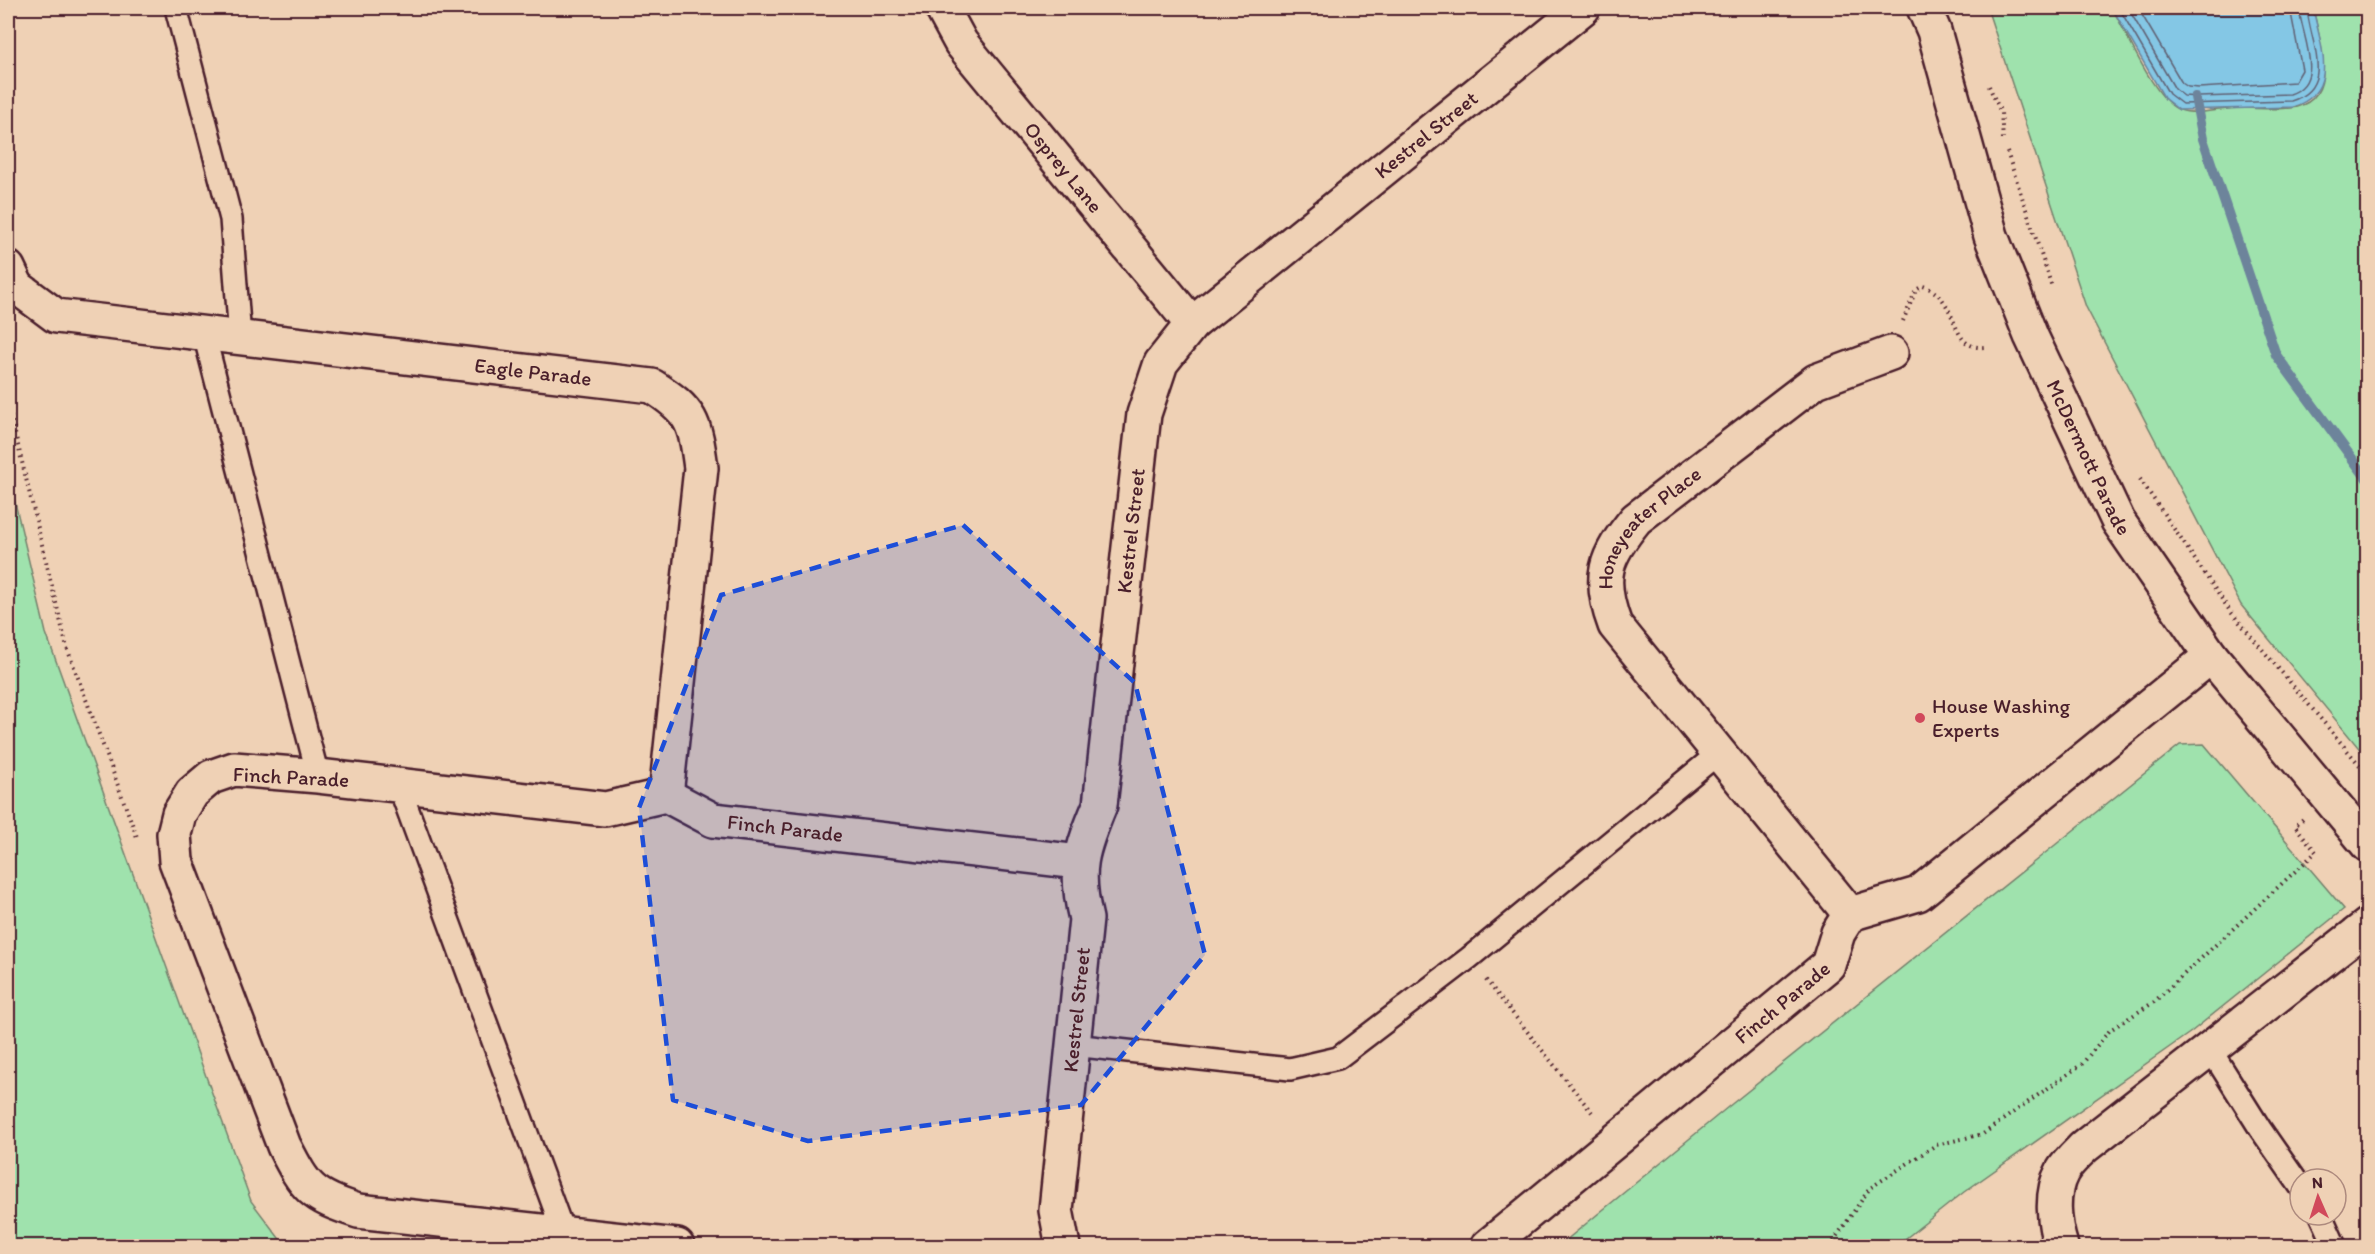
<svg xmlns="http://www.w3.org/2000/svg" width="2375" height="1254" font-family="Itim,sans-serif">
<rect width="100%" height="100%" fill="#efd1b5"/>
<filter id="ink" filterUnits="userSpaceOnUse"><feTurbulence type="fractalNoise" baseFrequency=".0167" numOctaves="2"/><feDisplacementMap in="SourceGraphic" scale="12" xChannelSelector="R" yChannelSelector="G"/><feConvolveMatrix kernelMatrix="1 2 1 2 8 2 1 2 1" color-interpolation-filters="sRGB"/></filter>
<g filter="url(#ink)">
<g fill="#9fe2ad" stroke="#74806c" stroke-width="1.5">
<path d="M1987,8H2112C2126,31 2155,102 2180,110C2197,116 2222,108 2240,108C2256,108 2274,110 2290,108C2342,102 2319,39 2313,8H2367V758L2241,605L2086,307Z"/>
<polygon points="8,473 46,633 251,1201 285,1246 8,1246"/>
<polygon points="2204,744 2344,909 2191,1032 1964,1192 1896,1246 1559,1246 1728,1107 2180,745"/>
</g>
<path fill="#84c7e5" stroke="#6d849b" stroke-width="1.5" d="M2112,8H2313C2320,45 2341,91 2293,107L2179,110L2165,99Z"/>
<g fill="none" stroke-linecap="round" stroke-linejoin="round">
<g stroke="#616275" stroke-width="1.5">
<path d="M2119,8L2169,94L2182,104L2291,101C2337,86 2309,41 2307,8"/>
<path d="M2128,8L2175,89L2184,96L2199,97L2290,94C2327,82 2301,35 2299,8"/>
<polyline points="2138,8 2182,83 2188,87 2199,88 2295,82 2302,70 2290,8"/>
</g>
<polyline stroke="#6d849b" stroke-width="10" points="2195,97 2203,139 2276,355 2368,480"/>
<g stroke="#4a1f2b" stroke-width="26">
<g id="lane">
<polyline points="176,8 231,219 240,338"/>
<polyline points="204,334 318,776"/>
<polyline points="399,786 564,1234"/>
<polyline points="1073,1045 1290,1069 1338,1058 1469,958 1720,752"/>
<polyline points="2210,1049 2261,1130 2300,1186"/>
<polyline points="2321,1215 2335,1246"/>
</g>
</g>
<g stroke="#4a1f2b" stroke-width="38">
<g id="street">
<path id="s1" d="M942,8L961,43L1192,324"/>
<path id="s2" d="M1924,8L1934,31L1991,236L2031,336L2118,521L2211,656L2368,845"/>
<path id="s3" d="M8,268L17,287L56,316L652,386C692,411 695,422 701,468L666,795"/>
<path id="s4" d="M1850,914L1615,625C1597,577 1605,557 1636,519L1816,381L1891,353"/>
<path id="s5" d="M677,1246L358,1211C311,1196 306,1189 284,1146L176,861L174,834L179,814L192,793L211,777L234,769L318,776L605,809L666,795L713,820L1079,862"/>
<path id="s6" d="M1063,1246L1056,1210L1086,919C1074,870 1081,851 1100,805L1144,414L1161,363L1192,324L1583,8"/>
<path id="s7" d="M1488,1246L1828,965L1838,933L1850,914L1918,894L2211,656"/>
<path d="M2061,1246C2054,1224 2050,1194 2062,1172C2067,1163 2077,1154 2084,1147L2368,925"/>
</g>
</g>
<g stroke="#4a1f2b" stroke-width="4" stroke-dasharray="1.5 4.5" stroke-linecap="butt">
<polyline points="1989,86 2001,113 2003,139"/>
<polyline points="2007,152 2052,287"/>
<path d="M1903,321L1916,290L1923,286C1962,299 1947,351 1985,347"/>
<polyline points="8,404 67,648 137,837"/>
<polyline points="2140,479 2230,611 2368,775"/>
<polyline points="1486,980 1594,1115"/>
<polyline points="1830,1246 1870,1188 1936,1145 1983,1134 2082,1064 2110,1030 2154,1002 2316,852 2295,826 2303,819"/>
</g>
<use href="#lane" stroke="#efd1b5" stroke-width="21"/>
<use href="#street" stroke="#efd1b5" stroke-width="33"/>
</g>
</g>
<path fill="#1d4ed8" fill-opacity="0.2" stroke="#1d4ed8" stroke-width="4.5" stroke-dasharray="12 8" stroke-linejoin="round" d="M963,525L1135,683L1205,955L1081,1105L808,1141L673,1100L639,808L721,595Z"/>
<circle fill="#d1495b" stroke="#efd1b5" stroke-width="2" cx="1920" cy="718" r="6"/>
<g text-anchor="middle" stroke-width="6" stroke-linejoin="round" paint-order="stroke">
<g font-size="21" fill="#4a1f2b" stroke="#efd1b5">
<text dy="7" stroke="none"><textPath href="#s6" startOffset="1245">Kestrel Street</textPath></text>
<text dy="7" stroke="none"><textPath href="#s1" startOffset="201">Osprey Lane</textPath></text>
<text dy="7" stroke="none"><textPath href="#s3" startOffset="550">Eagle Parade</textPath></text>
<text dy="7" stroke="none"><textPath href="#s2" startOffset="480">McDermott Parade</textPath></text>
<text dy="7" stroke="none"><textPath href="#s6" startOffset="723">Kestrel Street</textPath></text>
<text dy="7" stroke="none"><textPath href="#s4" startOffset="488">Honeyeater Place</textPath></text>
<text transform="translate(291 777) rotate(3)" y="7">Finch Parade</text>
<text dy="7" stroke="none"><textPath href="#s5" startOffset="1412">Finch Parade</textPath></text>
<text dy="7" stroke="none"><textPath href="#s7" startOffset="382">Finch Parade</textPath></text>
<text dy="7" stroke="none"><textPath href="#s6" startOffset="238">Kestrel Street</textPath></text>
</g>
<g font-size="21" fill="#4a1f2b" stroke="#efd1b5" text-anchor="start">
<text x="1932" y="713">House Washing<tspan x="1932" dy="24">Experts</tspan></text>
</g>
</g>
<rect width="2375" height="1254" fill="none" stroke="#efd1b5" stroke-width="30"/>
<rect x="15" y="15" width="2345" height="1224" fill="none" stroke="#4a1f2b" stroke-width="2" filter="url(#ink)"/>
<g transform="translate(2318 1197) rotate(357)"><circle r="28" fill="#efd1b5" stroke="#ad8a7e" stroke-width="1.5"/>
<path d="M0-4.5L10 22L0 15L-10 22Z" fill="#d1495b"/>
<text y="-9" font-size="16" font-weight="bold" text-anchor="middle" fill="#4a1f2b">N</text>
</g>
</svg>
